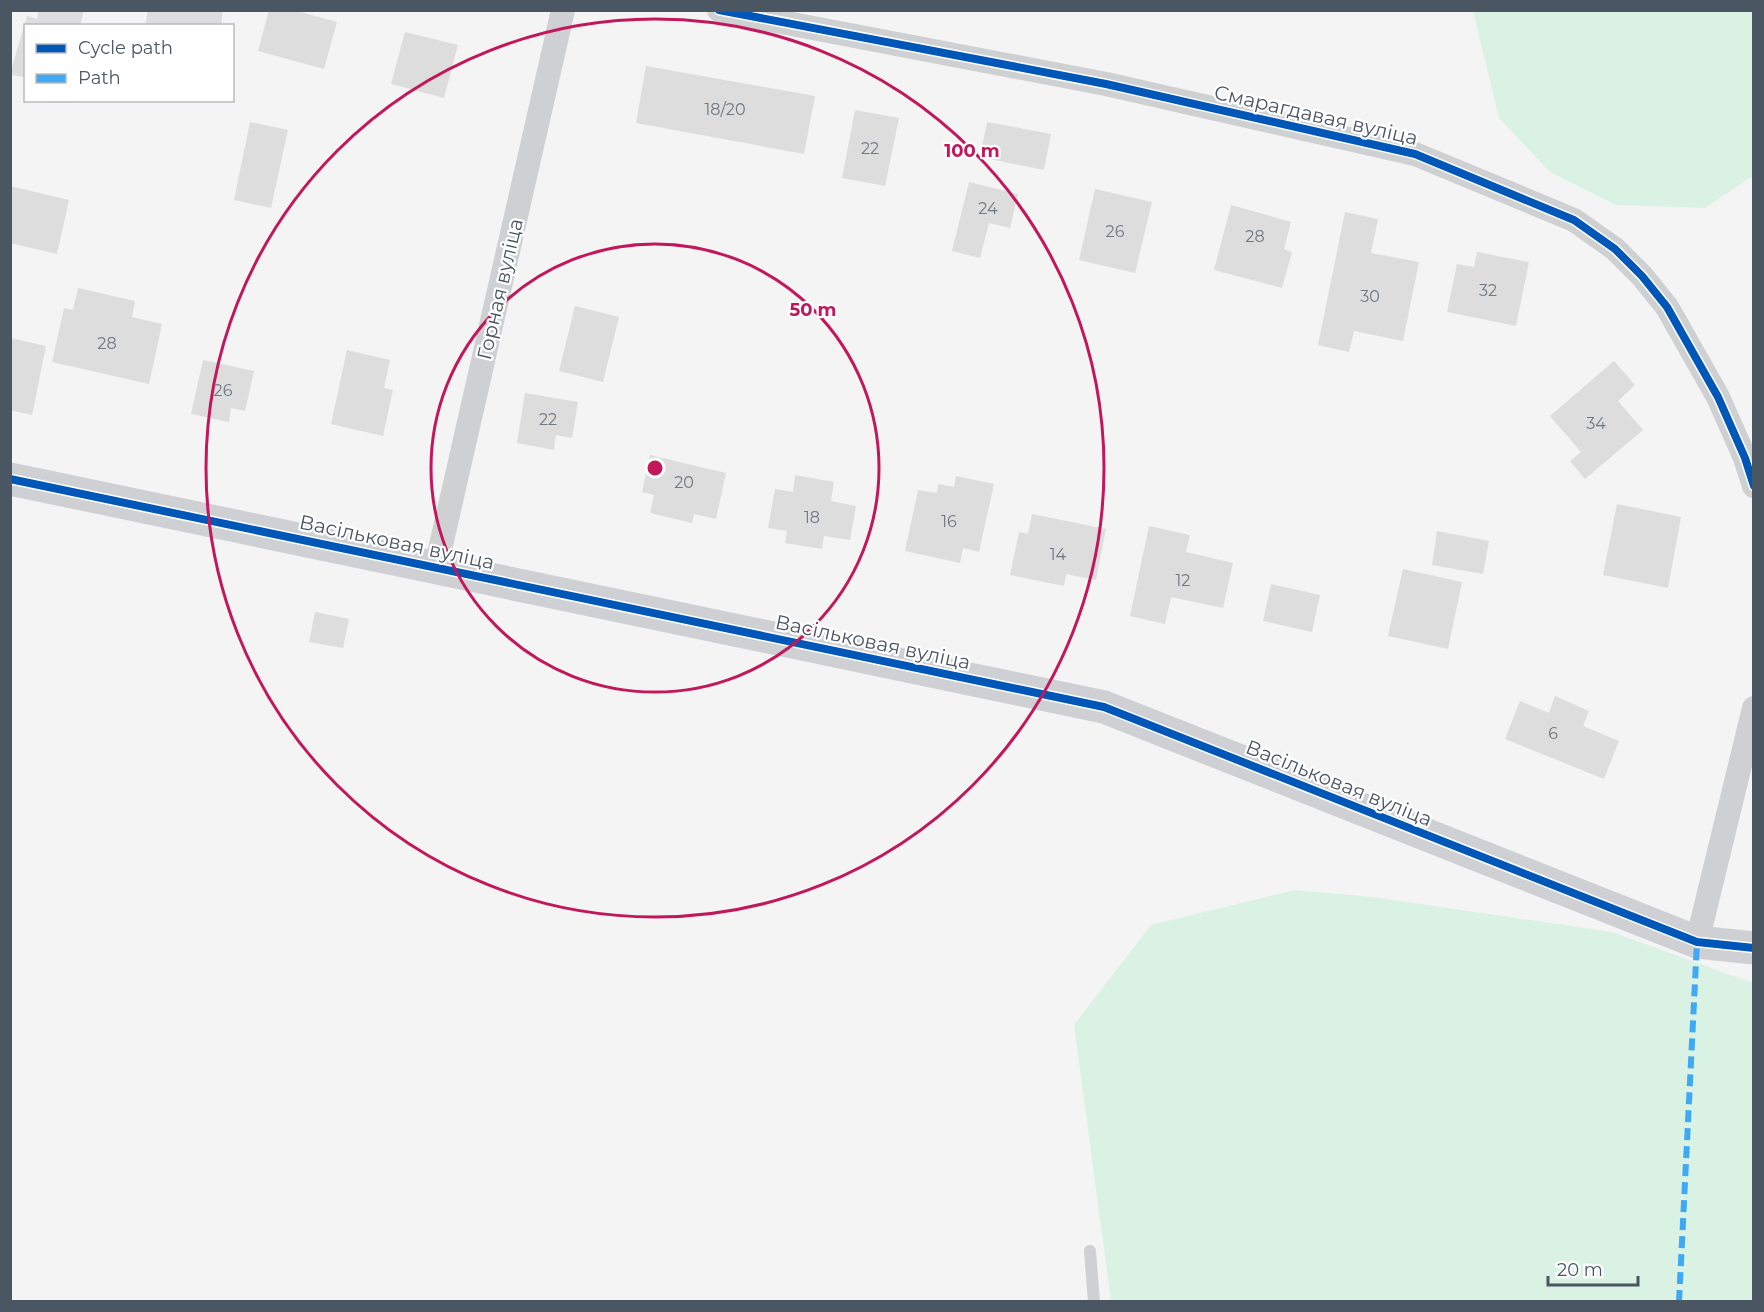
<svg xmlns="http://www.w3.org/2000/svg" width="1764" height="1312" font-family="Montserrat,sans-serif">
<rect width="100%" height="100%" fill="#f4f4f4"/>
<g fill="#d9f2e3">
<polygon points="1473,11 1753,11 1753,176 1705,208 1616,205 1550,172 1499,118"/>
<polygon points="1295,890 1373,897 1612,932 1753,983 1753,1301 1111,1301 1074,1025 1151,925"/>
</g>
<g fill="#ddddde">
<polygon points="39,10 84,10 80,26 26,26 26,78 10,74 27,16 37,19"/>
<polygon points="148,10 223,10 221,26 145,26"/>
<polygon points="269,10 293,10 337,22 324,69 258,51"/>
<polygon points="405,32 458,45 444,98 391,84"/>
<polygon points="646,66 815,96 804,154 636,123"/>
<polygon points="855,110 899,118 885,186 842,178"/>
<polygon points="250,122 288,130 271,208 234,200"/>
<polygon points="987,122 1051,134 1044,170 980,157"/>
<polygon points="969,182 1018,194 1010,228 989,223 980,258 952,251"/>
<polygon points="10,186 69,200 57,254 10,243"/>
<polygon points="1095,189 1152,202 1135,273 1079,260"/>
<polygon points="1231,205 1291,222 1284,249 1292,252 1282,288 1214,270"/>
<polygon points="1345,212 1378,219 1371,253 1419,262 1403,341 1354,331 1349,352 1318,345"/>
<polygon points="1477,252 1529,262 1516,326 1447,312 1457,264 1474,267"/>
<polygon points="78,288 135,301 132,317 162,324 149,384 52,362 64,308 73,310"/>
<polygon points="575,306 619,317 603,382 559,371"/>
<polygon points="10,338 46,346 32,415 10,410"/>
<polygon points="347,350 390,360 384,388 393,390 383,436 331,424"/>
<polygon points="203,360 254,371 245,411 231,408 229,422 191,414"/>
<polygon points="1614,361 1635,385 1618,401 1643,430 1585,479 1570,461 1581,452 1550,416"/>
<polygon points="525,393 578,402 572,438 556,435 554,450 517,443"/>
<polygon points="650,455 726,473 716,519 694,514 692,523 650,513 654,495 642,492"/>
<polygon points="795,475 834,482 831,501 856,506 850,540 824,536 822,549 785,543 787,531 768,528 775,489 793,492"/>
<polygon points="956,476 994,484 979,552 963,548 960,563 905,551 918,490 937,493 938,484 954,487"/>
<polygon points="1617,504 1681,517 1668,588 1603,575"/>
<polygon points="1032,514 1106,529 1096,580 1066,574 1064,586 1010,575 1019,532 1028,534"/>
<polygon points="1149,526 1190,535 1186,552 1233,563 1223,608 1171,597 1165,624 1130,616"/>
<polygon points="1437,531 1489,541 1483,574 1432,565"/>
<polygon points="1403,569 1462,582 1448,649 1388,636"/>
<polygon points="1271,584 1320,595 1312,632 1263,621"/>
<polygon points="315,612 349,619 343,648 309,642"/>
<polygon points="1555,696 1589,711 1583,726 1619,741 1604,779 1505,739 1520,701 1549,713"/>
</g>
<g fill="none" stroke-linecap="round" stroke-linejoin="round">
<polyline stroke="#ced0d2" stroke-width="12" points="1090,1251 1094,1302"/>
<g stroke="#ced0d2" stroke-width="24">
<polyline points="719,10 1106,84 1415,154 1574,220 1615,249 1642,276 1667,307 1718,397 1745,458 1754,486"/>
<polyline points="436,567 563,10"/>
<polyline points="1697,942 1754,708"/>
</g>
<polyline stroke="#ced0d4" stroke-width="33" points="10,479 1104,707 1697,942 1754,948"/>
<polyline stroke="#3fa9f5" stroke-width="6" stroke-dasharray="12 6" stroke-linecap="butt" points="1679,1302 1697,942"/>
<g stroke="#fff" stroke-width="11">
<g id="cycleway">
<polyline points="719,10 1106,84 1415,154 1574,220 1615,249 1642,276 1667,307 1718,397 1745,458 1754,486"/>
<polyline points="10,479 1104,707 1697,942 1754,948"/>
</g>
</g>
<use href="#cycleway" stroke="#0057b8" stroke-width="8"/>
</g>
<g fill="none" stroke="#c2185b" stroke-width="3">
<circle cx="655" cy="468" r="224"/>
<circle cx="655" cy="468" r="449"/>
</g>
<g text-anchor="middle" stroke-width="4.5" stroke-linejoin="round" paint-order="stroke">
<g font-size="16" fill="#707881">
<text x="725" y="115">18/20</text>
<text x="870" y="154">22</text>
<text x="988" y="214">24</text>
<text x="1115" y="237">26</text>
<text x="1255" y="242">28</text>
<text x="1488" y="296">32</text>
<text x="1370" y="302">30</text>
<text x="107" y="349">28</text>
<text x="223" y="396">26</text>
<text x="548" y="425">22</text>
<text x="1596" y="429">34</text>
<text x="684" y="488">20</text>
<text x="812" y="523">18</text>
<text x="949" y="527">16</text>
<text x="1058" y="560">14</text>
<text x="1183" y="586">12</text>
<text x="1553" y="739">6</text>
</g>
<g font-size="20" fill="#4a5661" stroke="#fff">
<text transform="translate(1316 115) rotate(13)" y="7">Смарагдавая вуліца</text>
<text transform="translate(500 289) rotate(-77)" y="7">Горная вуліца</text>
<text transform="translate(397 542) rotate(12)" y="7">Васільковая вуліца</text>
<text transform="translate(873 642) rotate(12)" y="7">Васільковая вуліца</text>
<text transform="translate(1339 783) rotate(22)" y="7">Васільковая вуліца</text>
</g>
</g>
<circle cx="655" cy="468" r="9" fill="#c2185b" stroke="#fff" stroke-width="3"/>
<g font-size="18" text-anchor="middle" font-weight="bold" fill="#c2185b" stroke="#fff" stroke-width="4.5" stroke-linejoin="round" paint-order="stroke">
<text x="972" y="157">100 m</text>
<text x="813" y="316">50 m</text>
</g>
<rect width="1764" height="1312" fill="none" stroke="#4a5661" stroke-width="24"/>
<rect x="24" y="24" width="210" height="78" fill="#ffffff" stroke="#b7bbc0" stroke-width="1.5"/>
<rect x="36" y="44" width="30" height="9" fill="#0057b8" stroke="#b7bbc0" stroke-width="1.5"/>
<text x="78" y="54" font-size="18" fill="#4a5661">Cycle path</text>
<rect x="36" y="74" width="30" height="9" fill="#3fa9f5" stroke="#b7bbc0" stroke-width="1.5"/>
<text x="78" y="84" font-size="18" fill="#4a5661">Path</text>
<path d="M1548 1276v9h90v-9" fill="none" stroke="#4a5661" stroke-width="3"/>
<text x="1557" y="1276" font-size="18" fill="#4a5661" stroke="#ffffff" stroke-width="4.5" paint-order="stroke">20 m</text>
</svg>
